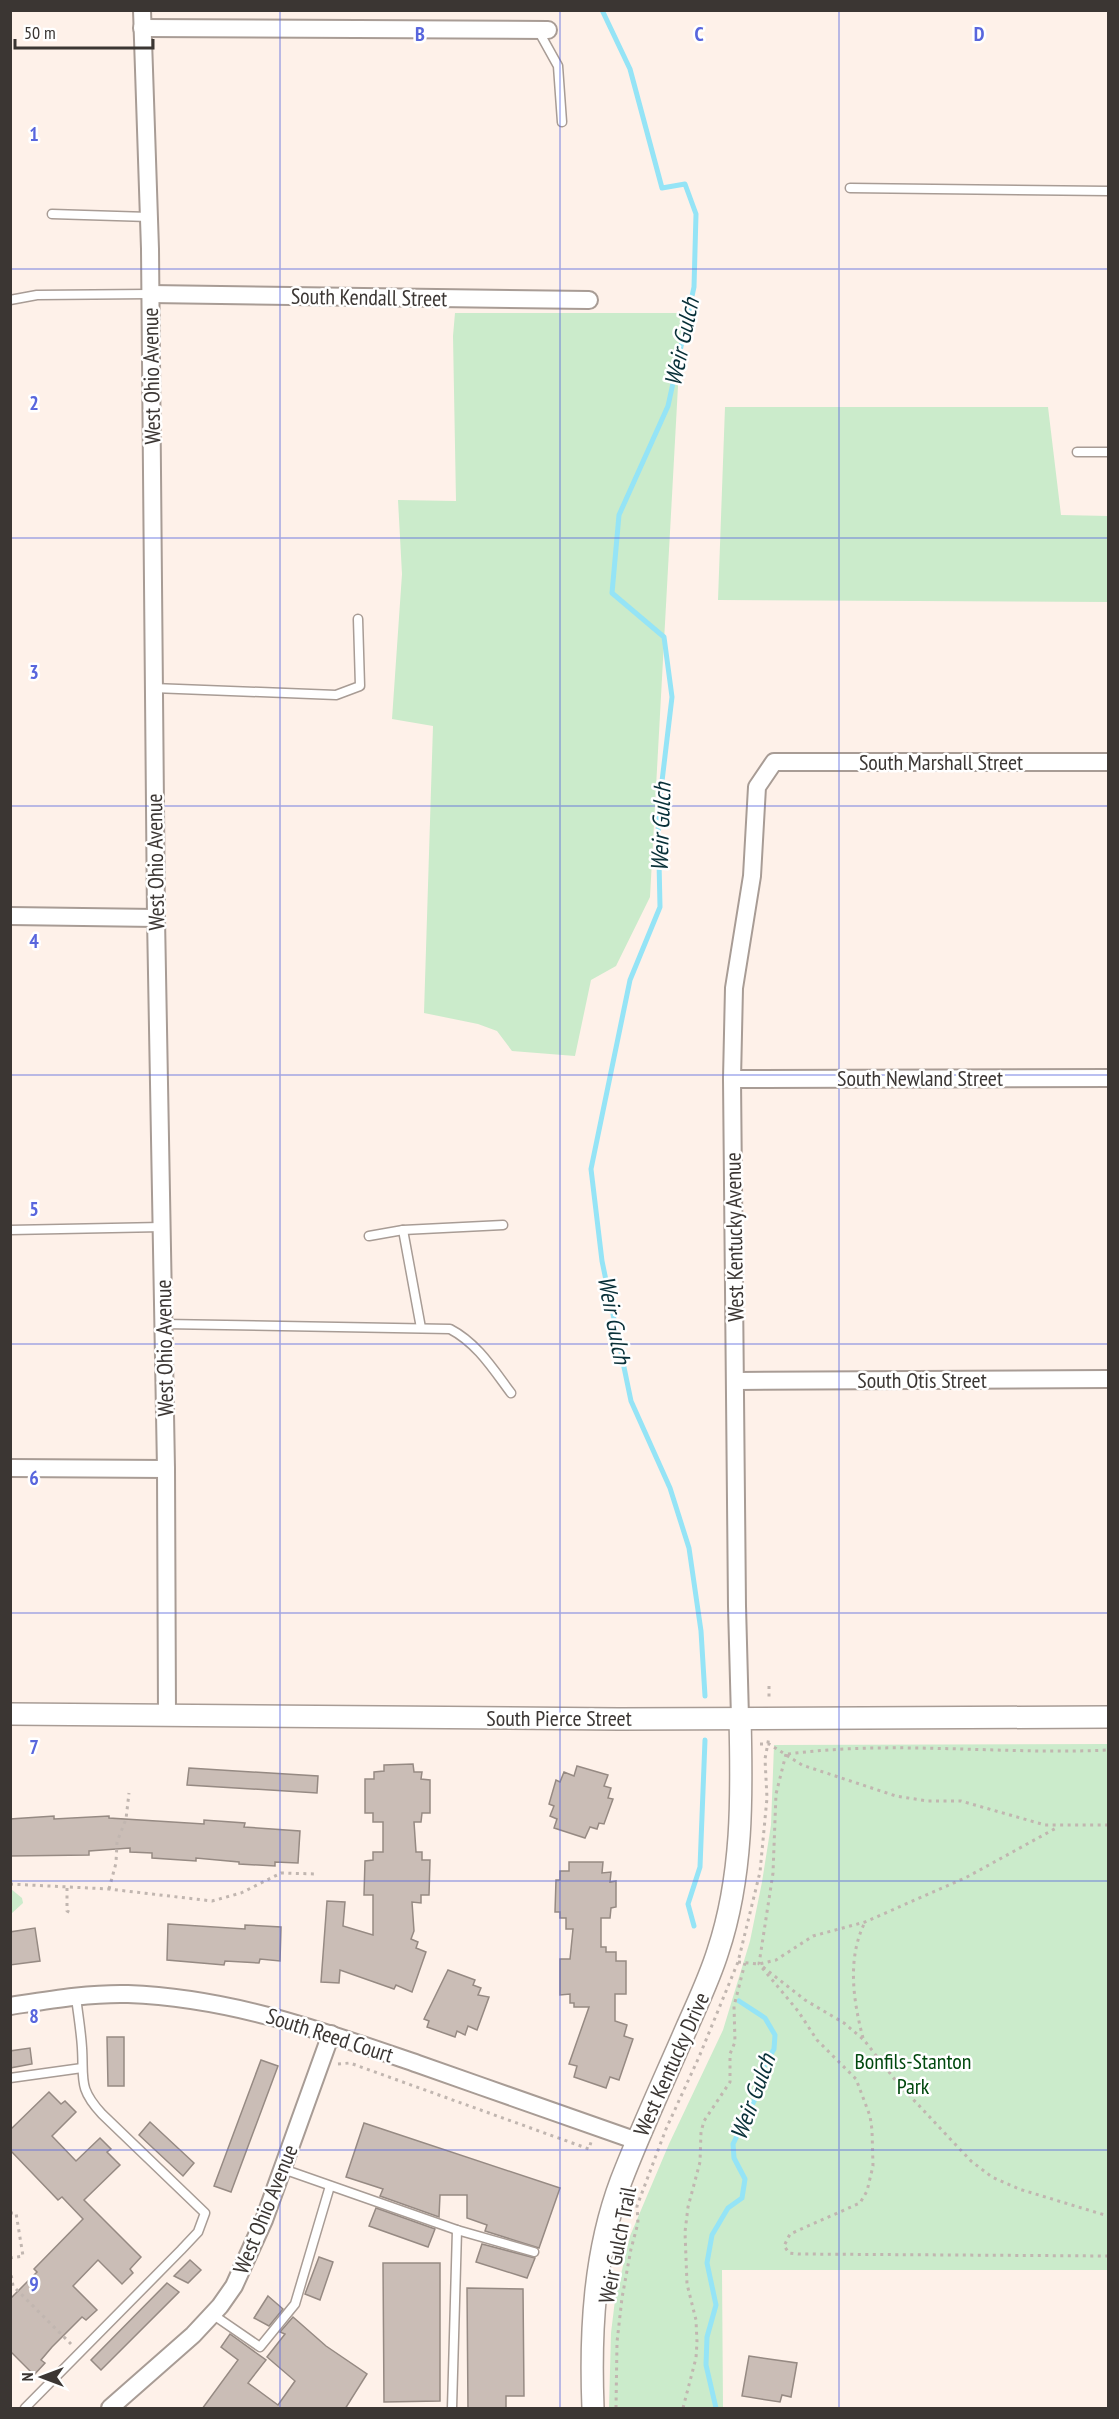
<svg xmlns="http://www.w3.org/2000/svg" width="1119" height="2419" font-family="'PT Sans Narrow',sans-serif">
<rect width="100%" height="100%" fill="#fef1e9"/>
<g fill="#cbebcb">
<polygon points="455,313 682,313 650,897 616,966 591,980 575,1056 512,1051 497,1031 478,1024 424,1013 433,726 392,719 402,574 398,500 456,501 453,336"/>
<polygon points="725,407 1048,407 1061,515 1108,516 1108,602 718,600"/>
<polygon points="1108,1744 1108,2270 722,2270 723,2408 609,2408 611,2333 615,2300 630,2236 669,2144 723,2030 750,1941 762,1882 771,1825 774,1745"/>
<polygon points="11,1889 22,1898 23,1903 11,1914"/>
</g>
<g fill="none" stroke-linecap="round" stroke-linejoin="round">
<g stroke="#95e4f6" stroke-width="5">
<polyline points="602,10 630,69 662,188 685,184 696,214 694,287 668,406 619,515 612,593 664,637 672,697 658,815 660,907 630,980 591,1169 602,1261 631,1401 670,1488 689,1548 701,1631 705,1696"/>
<polyline points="694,1926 688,1904 700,1867 705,1740"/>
<polyline points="716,2408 706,2365 707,2337 716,2305 707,2263 712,2235 728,2208 742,2198 745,2179 734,2158 733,2144 760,2089 763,2068 774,2049 775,2035 765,2018 739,2001"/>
</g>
</g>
<g fill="#cabdb6" stroke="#968a83" stroke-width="1.5">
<polygon points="413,1764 414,1772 422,1772 421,1779 430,1780 430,1813 422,1813 421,1822 414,1822 416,1852 422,1852 422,1860 430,1860 429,1895 421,1895 421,1903 412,1902 414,1931 411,1939 418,1942 416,1948 426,1952 412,1992 396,1985 394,1989 340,1970 339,1983 321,1982 327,1901 345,1902 343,1926 373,1935 373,1895 364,1895 365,1861 373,1860 373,1852 383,1852 383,1822 373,1822 373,1813 365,1813 365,1779 374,1779 374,1772 384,1771 384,1765"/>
<polygon points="577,1766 608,1775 604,1786 611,1788 608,1798 613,1799 604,1824 599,1823 597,1829 590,1827 585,1838 554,1828 557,1819 550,1816 554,1806 549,1804 556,1780 560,1782 564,1772 574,1776"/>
<polygon points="189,1768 318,1776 317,1793 187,1785"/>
<polygon points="54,1816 54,1819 109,1816 109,1818 204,1824 204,1820 245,1823 244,1827 300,1831 298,1863 275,1862 275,1866 239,1864 239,1862 196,1858 196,1861 152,1858 152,1853 130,1852 130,1848 89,1851 89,1855 10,1856 10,1819"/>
<polygon points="569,1862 603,1862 602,1873 611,1872 610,1882 616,1881 616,1907 611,1908 610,1918 601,1918 601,1947 606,1947 606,1952 616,1952 616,1961 626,1961 626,1994 615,1994 615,2021 627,2025 624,2036 633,2039 619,2080 610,2077 606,2088 574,2077 577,2066 569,2064 589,2007 574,2007 574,2003 570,2003 570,1994 560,1995 560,1959 570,1959 573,1929 566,1929 566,1918 560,1918 560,1912 555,1912 556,1880 560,1880 560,1871 569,1871"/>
<polygon points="168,1924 245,1929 245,1925 281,1927 280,1961 260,1959 259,1963 225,1961 224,1965 167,1960"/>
<polygon points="35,1928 40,1961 10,1965 10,1932"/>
<polygon points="448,1970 475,1980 473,1985 481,1988 478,1995 489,1997 477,2030 468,2026 465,2035 457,2031 455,2037 427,2027 429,2021 424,2019"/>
<polygon points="107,2037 124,2037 124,2086 108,2086"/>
<polygon points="30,2048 32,2064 10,2068 10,2051"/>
<polygon points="261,2060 278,2066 231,2192 214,2186"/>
<polygon points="49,2092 61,2104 65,2101 76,2112 52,2136 76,2161 100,2138 111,2149 107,2152 120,2165 84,2200 141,2257 130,2269 133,2273 122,2284 98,2260 73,2286 97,2310 86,2320 82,2317 52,2347 41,2360 45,2363 34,2375 10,2351 10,2299 37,2272 34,2269 83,2219 62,2197 58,2200 10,2150 10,2130"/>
<polygon points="150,2122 194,2163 183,2176 139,2135"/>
<polygon points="364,2123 560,2188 539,2248 485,2231 487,2225 467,2218 467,2195 440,2195 439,2217 380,2196 383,2189 346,2177"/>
<polygon points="376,2208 435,2229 428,2247 369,2226"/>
<polygon points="482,2244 535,2258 527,2278 476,2262"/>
<polygon points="319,2257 333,2262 320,2300 305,2294"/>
<polygon points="190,2260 201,2270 188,2283 174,2276"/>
<polygon points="383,2263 440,2263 440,2401 384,2402"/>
<polygon points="167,2283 179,2292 101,2370 91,2360"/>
<polygon points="467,2288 523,2289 524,2396 506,2396 506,2409 468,2409"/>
<polygon points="268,2296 283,2309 269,2326 254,2318"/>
<polygon points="293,2317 326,2346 367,2374 345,2409 202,2409 238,2360 221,2347 230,2334 266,2360 248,2383 278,2405 295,2381 267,2357 285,2334 280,2332"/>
<polygon points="749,2356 797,2363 791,2397 782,2395 780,2402 742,2396"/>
</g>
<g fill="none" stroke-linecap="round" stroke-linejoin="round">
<g stroke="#a89c95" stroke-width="11">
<g id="service">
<polyline points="538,30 558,66 562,122"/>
<polyline points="850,188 1108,191"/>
<polyline points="52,214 149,217"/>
<polyline points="10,300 37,295 150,294"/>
<polyline points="1077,452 1108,452"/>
<polyline points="153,688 336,695 360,686 358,619"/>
<polyline points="10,1230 162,1227"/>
<polyline points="403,1230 503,1225"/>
<polyline points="369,1236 403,1230 421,1328"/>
<path d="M164,1324L450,1329C477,1343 493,1369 511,1393"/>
<polyline points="10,2078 82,2068"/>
<polyline points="283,2169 457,2230"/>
<polyline points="212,2314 260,2347 295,2304 330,2186"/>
<path d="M25,2408L181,2250L198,2232L205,2213L102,2114C78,2088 84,2080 82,2048C81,2031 78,2014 76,1997"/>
<polyline points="452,2408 457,2230 534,2252"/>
</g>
</g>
<g stroke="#a89c95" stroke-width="20">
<g id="minor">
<polyline points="142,10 150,249 156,918 166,1469 167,1715"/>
<polyline points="142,28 548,30"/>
<polyline points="150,294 589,300"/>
<polyline points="10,916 156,918"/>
<polyline points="732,1079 1108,1078"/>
<polyline points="736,1381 1108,1379"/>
<polyline points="10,1468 166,1469"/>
<polyline points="740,1718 737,1606 732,1079 734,988 752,876 757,787 774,762 1108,762"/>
<path d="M10,2006C49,2000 89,1993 128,1994C232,1998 322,2031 418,2064C491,2090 565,2115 637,2141"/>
<polyline points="110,2408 193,2335 220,2306 234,2286 264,2220 331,2034"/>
</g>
</g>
<g stroke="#a89c95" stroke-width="24">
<g id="tertiary">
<polyline points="10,1714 619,1719 1108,1717"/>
<path d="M593,2408C590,2332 594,2253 621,2181C641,2129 665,2078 687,2027C698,2002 710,1977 718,1951C743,1876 742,1796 740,1718"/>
</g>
</g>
<g stroke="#c1b6b0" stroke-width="3" stroke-dasharray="3 4.5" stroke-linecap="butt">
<polyline points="769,1686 769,1701"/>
<polyline points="760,1744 769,1744 802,1765 896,1796 927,1801 961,1801 1045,1825 1108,1825"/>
<polyline points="786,1754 776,1794 773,1873 759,1964 798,2011 817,2040 856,2079 870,2116 872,2130 873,2166 867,2191 860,2203 790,2234 784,2246 789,2253 798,2254 1108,2256"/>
<path d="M788,1754C894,1740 1002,1755 1108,1750"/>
<polyline points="10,1884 109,1889 212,1901 241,1893 281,1873 318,1874"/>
<polyline points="67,1888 67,1911 71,1913"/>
<polyline points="109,1889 116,1863 117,1842 126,1819 129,1793"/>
<polyline points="738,1962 759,1964 776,1960 813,1936 865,1922 967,1877 1058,1827"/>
<polyline points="763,1967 805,2000 844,2023 864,2040 896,2081 939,2127 971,2161 992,2177 1019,2189 1108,2216"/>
<path d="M863,2038C853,2000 847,1958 865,1922"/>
<polyline points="338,2064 350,2063 589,2149 591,2142"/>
<polyline points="10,2213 16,2213 23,2256 10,2258"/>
<polyline points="10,2268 13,2286 71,2344"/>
<polyline points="616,2408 617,2342 622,2298 631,2249 638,2223 637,2206 666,2129 699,2057 738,1962 760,1872 767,1798 765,1759 769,1737"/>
<polyline points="683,2408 696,2358 697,2342 696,2320 687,2284 685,2232 688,2207 700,2162 701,2132 704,2121 730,2082 730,2054 735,2042 734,2006 745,1963"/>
</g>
<use href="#service" stroke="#fff" stroke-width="8"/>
<use href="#minor" stroke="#fff" stroke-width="16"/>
<use href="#tertiary" stroke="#fff" stroke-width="21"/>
</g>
<path fill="none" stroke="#5866dd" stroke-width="1.5" stroke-opacity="0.55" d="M280,10V2408M560,10V2408M839,10V2408M10,269H1108M10,538H1108M10,806H1108M10,1075H1108M10,1344H1108M10,1613H1108M10,1881H1108M10,2150H1108"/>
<g text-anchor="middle" stroke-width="5" stroke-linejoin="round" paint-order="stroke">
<g font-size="22" fill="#3b3633" stroke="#fff">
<text transform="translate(369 297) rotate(1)" y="8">South Kendall Street</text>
<text transform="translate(151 376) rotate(-91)" y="8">West Ohio Avenue</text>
<text x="941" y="770">South Marshall Street</text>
<text transform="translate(155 862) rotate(-91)" y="8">West Ohio Avenue</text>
<text x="920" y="1086">South Newland Street</text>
<text transform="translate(734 1237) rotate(-91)" y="8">West Kentucky Avenue</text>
<text transform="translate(164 1348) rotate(-91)" y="8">West Ohio Avenue</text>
<text x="922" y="1388">South Otis Street</text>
<text x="559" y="1726">South Pierce Street</text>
<text transform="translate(330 2035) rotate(18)" y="8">South Reed Court</text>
<text transform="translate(671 2064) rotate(-66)" y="8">West Kentucky Drive</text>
<text transform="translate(265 2209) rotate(-68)" y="8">West Ohio Avenue</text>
<text transform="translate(617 2245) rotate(-79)" y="8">Weir Gulch Trail</text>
</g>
<g font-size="22" fill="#00480d" stroke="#fff">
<text x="913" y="2069">Bonfils-Stanton<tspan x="913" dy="25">Park</tspan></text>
</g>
<g font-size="24" font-style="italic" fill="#083038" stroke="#fff">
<text transform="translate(682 342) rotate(-78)" y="8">Weir Gulch</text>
<text transform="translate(661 827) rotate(-88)" y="8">Weir Gulch</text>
<text transform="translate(614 1320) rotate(79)" y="8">Weir Gulch</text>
<text transform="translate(753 2097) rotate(-70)" y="8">Weir Gulch</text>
</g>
</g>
<g font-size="20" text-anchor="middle" font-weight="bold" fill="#5866dd" stroke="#fff" stroke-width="5" stroke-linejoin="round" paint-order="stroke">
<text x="420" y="41">B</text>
<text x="699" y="41">C</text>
<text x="979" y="41">D</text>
<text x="34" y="141">1</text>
<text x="34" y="410">2</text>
<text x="34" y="679">3</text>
<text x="34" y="948">4</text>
<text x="34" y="1216">5</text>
<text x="34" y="1485">6</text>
<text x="34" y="1754">7</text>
<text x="34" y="2023">8</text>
<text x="34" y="2291">9</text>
</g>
<rect width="1119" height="2419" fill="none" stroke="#3b3633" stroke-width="24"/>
<g transform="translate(42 2377) rotate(270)" stroke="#ffffff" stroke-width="4.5" paint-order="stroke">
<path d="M0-4.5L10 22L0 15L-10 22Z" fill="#3b3633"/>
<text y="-9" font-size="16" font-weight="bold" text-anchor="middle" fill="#3b3633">N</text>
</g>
<path d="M15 39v9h138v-9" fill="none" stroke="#3b3633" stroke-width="3"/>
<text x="24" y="39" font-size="18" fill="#3b3633" stroke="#ffffff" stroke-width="4.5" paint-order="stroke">50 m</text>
</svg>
